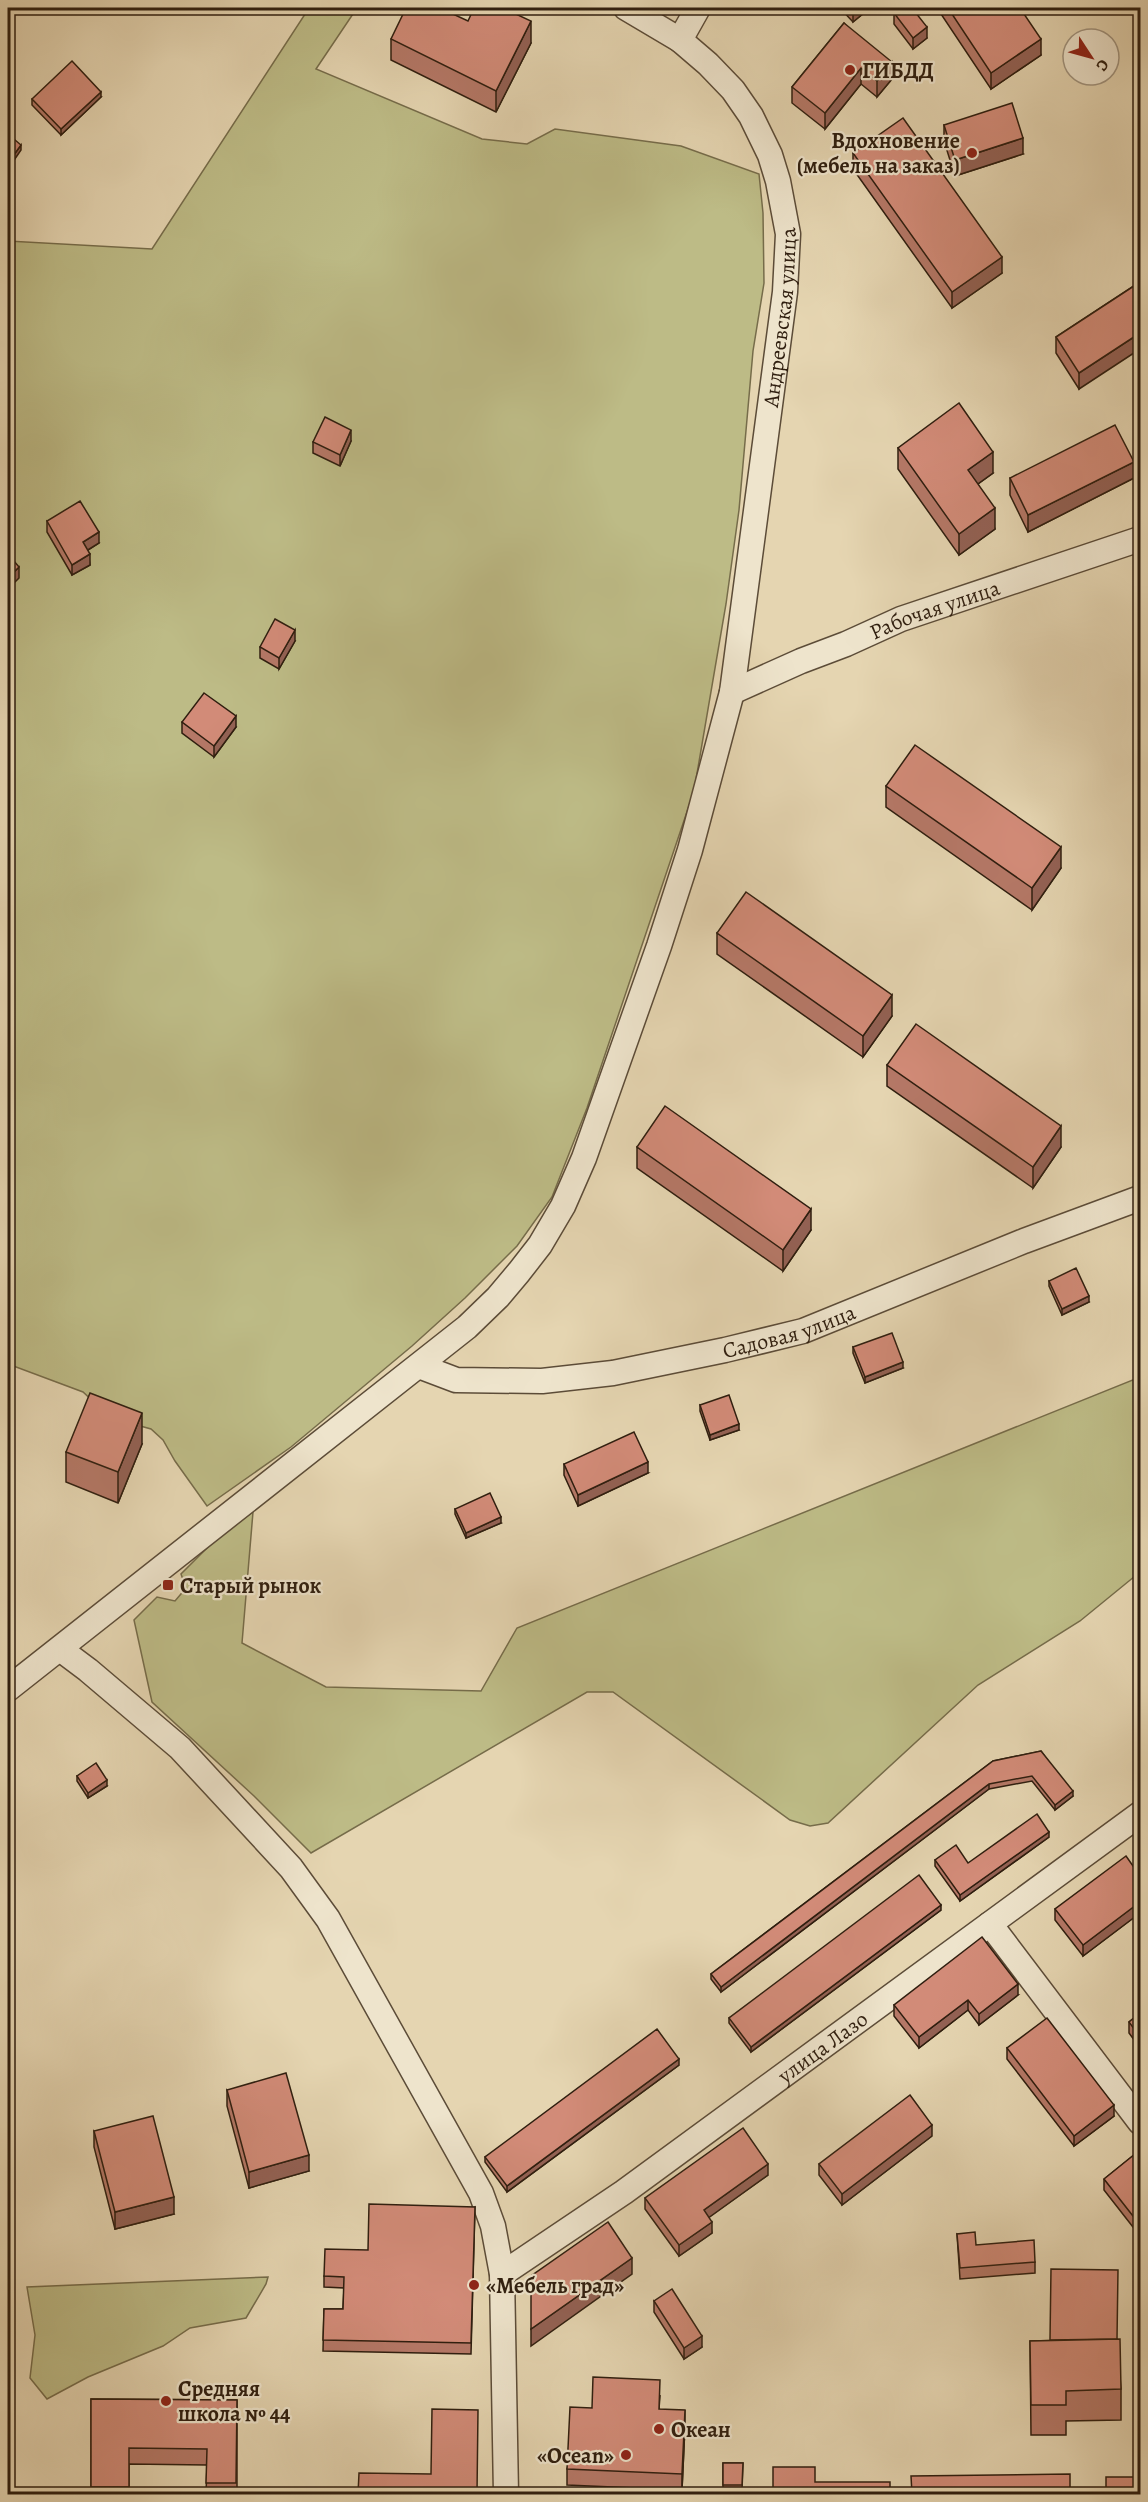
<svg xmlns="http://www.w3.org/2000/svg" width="1148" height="2502" font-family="Alegreya,serif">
<rect width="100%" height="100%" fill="#e5d5b1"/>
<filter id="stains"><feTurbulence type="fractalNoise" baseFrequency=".00333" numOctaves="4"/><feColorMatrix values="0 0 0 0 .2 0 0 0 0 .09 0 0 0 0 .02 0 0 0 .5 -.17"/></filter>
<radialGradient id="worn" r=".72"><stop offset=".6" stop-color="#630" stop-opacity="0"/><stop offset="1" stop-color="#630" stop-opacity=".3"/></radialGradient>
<g fill="#bdbb86" stroke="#766c4a" stroke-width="1.5">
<polygon points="309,8 357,8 316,69 482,139 527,144 555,129 681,146 759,174 763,213 764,283 753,351 739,510 726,604 694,791 587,1108 552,1197 517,1246 465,1298 412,1346 291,1447 207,1506 175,1461 163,1440 151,1429 126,1422 98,1406 83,1392 8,1364 8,241 152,249"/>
<polygon points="1140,1377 1140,1572 1080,1621 978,1685 828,1823 810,1826 790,1820 613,1692 587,1692 311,1853 254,1796 152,1702 134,1620 157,1597 175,1601 186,1588 181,1574 218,1537 253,1512 242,1643 326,1687 481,1691 517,1628"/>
<polygon points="268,2277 266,2284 246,2318 190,2328 163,2346 88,2377 47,2399 30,2378 35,2335 27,2287"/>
</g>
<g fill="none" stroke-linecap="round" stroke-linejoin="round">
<g stroke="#5c4c38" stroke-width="27">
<g id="minor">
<polyline points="680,40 698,8"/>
<path id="s1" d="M732,692L801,661L846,644L901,619L1140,539"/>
<path id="s2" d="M419,1366L456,1380L542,1381L613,1373L725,1350L803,1331L1024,1241L1140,1198"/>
<polyline points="60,1649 88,1670 180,1748 291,1868 328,1919 481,2193 493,2226 502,2274 506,2494"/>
<path id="s3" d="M8,1689L467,1327L498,1297L519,1272L540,1245L563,1206L584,1158L659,946L690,850L732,692L785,292L788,234L778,181L770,155L751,116L733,90L708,64L680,40L626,8"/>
<polyline points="990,1924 1140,2122"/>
<path id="s4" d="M502,2274L624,2192L1140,1814"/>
</g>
</g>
<use href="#minor" stroke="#eee4cc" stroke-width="24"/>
</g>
<g fill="#b57867" stroke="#2f1e0f" stroke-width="1.5">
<polygon points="840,8 870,8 853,22"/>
<polygon points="937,8 1020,8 1041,55 991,89"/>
<polygon points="894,13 927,38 913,49 894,24"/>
<polygon points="468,21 531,43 496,112 391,60 391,39"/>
<polygon points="844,23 892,79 877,97 861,84 825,129 792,103 792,87"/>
<polygon points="101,97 61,135 32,105 32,99"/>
<polygon points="944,125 1023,154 955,176 944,141"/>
<polygon points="853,153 1002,273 952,308 853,169"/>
<polygon points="1140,282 1079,389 1056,353 1056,337"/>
<polygon points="351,441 340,466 313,453 313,442"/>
<polygon points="898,448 993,473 978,484 995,529 959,555 898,469"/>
<polygon points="1010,478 1134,478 1028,532 1010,495"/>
<polygon points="47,521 99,543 88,550 90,565 72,575 47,532"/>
<polygon points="1140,617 1140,648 1134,638 1134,622"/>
<polygon points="295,641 279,669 260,658 260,647"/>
<polygon points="182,722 236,727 214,757 182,733"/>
<polygon points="886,786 1061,868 1032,910 886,807"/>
<polygon points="717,933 892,1016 863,1057 717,954"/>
<polygon points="887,1065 1061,1147 1033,1188 887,1086"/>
<polygon points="637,1147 811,1230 783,1271 637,1168"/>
<polygon points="1049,1281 1089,1302 1062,1315 1049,1286"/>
<polygon points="853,1347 903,1368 865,1383 853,1353"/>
<polygon points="700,1405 739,1430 710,1440 700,1411"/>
<polygon points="142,1444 118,1503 66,1482 66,1452"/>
<polygon points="564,1464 648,1473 578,1506 564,1475"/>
<polygon points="455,1509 501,1523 466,1538 455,1514"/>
<polygon points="1041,1751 1073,1796 1055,1810 1032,1781 989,1789 721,1992 711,1979 711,1974 993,1761"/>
<polygon points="77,1776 107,1786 88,1798 77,1781"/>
<polygon points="1049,1837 960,1901 935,1866 935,1860 968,1863"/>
<polygon points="1140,1876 1140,1913 1083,1956 1055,1920 1055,1909"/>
<polygon points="941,1910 751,2052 729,2023 729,2018"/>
<polygon points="1018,1995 979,2025 968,2010 919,2048 894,2016 894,2005"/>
<polygon points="1140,2013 1140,2048 1129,2033 1129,2022"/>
<polygon points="1007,2048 1114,2116 1074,2146 1007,2059"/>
<polygon points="679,2065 507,2192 485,2162 485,2157"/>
<polygon points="227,2090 309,2171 249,2188 227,2106"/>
<polygon points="94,2131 174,2214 115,2229 94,2147"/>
<polygon points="932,2136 842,2205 819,2175 819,2164"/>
<polygon points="1140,2150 1140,2236 1104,2190 1104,2179"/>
<polygon points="768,2175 709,2217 712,2233 679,2256 645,2209 645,2198"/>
<polygon points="475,2207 471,2354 323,2351 324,2309 343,2309 344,2288 324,2287 324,2276"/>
<polygon points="957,2234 976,2245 1035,2262 1035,2273 960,2279"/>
<polygon points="654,2301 702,2347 684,2359 654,2312"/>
<polygon points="1117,2339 1121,2389 1121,2420 1066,2421 1066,2435 1031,2435 1030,2341"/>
<polygon points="660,2396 659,2409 685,2426 682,2490 567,2485 567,2469 592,2408"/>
<polygon points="91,2399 237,2400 237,2494 206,2494 207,2465 129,2464 129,2494 91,2494"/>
<polygon points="723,2463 743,2463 742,2491 723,2490"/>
</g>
<g fill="#936154" stroke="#2f1e0f" stroke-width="1.5">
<polygon points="857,8 870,8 853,22 853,11"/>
<polygon points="531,21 531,43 496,112 496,91"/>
<polygon points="927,27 927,38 913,49 913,38"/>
<polygon points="1041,39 1041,55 991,89 991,73"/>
<polygon points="892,62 892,79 877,97 877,81"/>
<polygon points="861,68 861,84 825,129 825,113"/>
<polygon points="101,92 101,97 61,135 61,129"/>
<polygon points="1023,138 1023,154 955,176 955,160"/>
<polygon points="21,145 21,150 8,169 8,163"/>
<polygon points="1002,257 1002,273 952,308 952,292"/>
<polygon points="1140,333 1140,349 1079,389 1079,373"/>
<polygon points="351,430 351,441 340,466 340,455"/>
<polygon points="993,452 993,473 968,491 968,470"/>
<polygon points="1134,462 1134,478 1028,532 1028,515"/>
<polygon points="995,508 995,529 959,555 959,534"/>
<polygon points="99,532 99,543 83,553 83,542"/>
<polygon points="90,554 90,565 72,575 72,565"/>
<polygon points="19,567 19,578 8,589 8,578"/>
<polygon points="295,630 295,641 279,669 279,658"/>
<polygon points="236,716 236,727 214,757 214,746"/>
<polygon points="1061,847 1061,868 1032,910 1032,888"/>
<polygon points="892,995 892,1016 863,1057 863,1036"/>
<polygon points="1061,1126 1061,1147 1033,1188 1033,1167"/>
<polygon points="811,1209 811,1230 783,1271 783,1250"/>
<polygon points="1089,1296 1089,1302 1062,1315 1062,1309"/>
<polygon points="903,1362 903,1368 865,1383 865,1377"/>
<polygon points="142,1413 142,1444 118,1503 118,1472"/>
<polygon points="739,1424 739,1430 710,1440 710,1435"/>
<polygon points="648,1462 648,1473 578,1506 578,1495"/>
<polygon points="501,1517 501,1523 466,1538 466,1533"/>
<polygon points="107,1780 107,1786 88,1798 88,1793"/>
<polygon points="989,1784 989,1789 721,1992 721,1987"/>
<polygon points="1073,1791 1073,1796 1055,1810 1055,1805"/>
<polygon points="1049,1832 1049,1837 960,1901 960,1895"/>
<polygon points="1140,1902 1140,1913 1083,1956 1083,1945"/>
<polygon points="941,1905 941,1910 751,2052 751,2047"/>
<polygon points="1018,1984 1018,1995 979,2025 979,2014"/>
<polygon points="968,2000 968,2010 919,2048 919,2037"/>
<polygon points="679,2059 679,2065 507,2192 507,2186"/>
<polygon points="1114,2105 1114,2116 1074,2146 1074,2136"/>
<polygon points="932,2125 932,2136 842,2205 842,2194"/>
<polygon points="309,2155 309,2171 249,2188 249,2172"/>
<polygon points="768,2164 768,2175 704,2221 704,2210"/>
<polygon points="174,2197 174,2214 115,2229 115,2212"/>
<polygon points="712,2222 712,2233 679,2256 679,2245"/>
<polygon points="632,2258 632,2274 531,2346 531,2329"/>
<polygon points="702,2336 702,2347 684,2359 684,2348"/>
<polygon points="685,2410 685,2426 682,2490 682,2474"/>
</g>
<g fill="#d28b78" stroke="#2f1e0f" stroke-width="1.5">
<polygon points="406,8 440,8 468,21 474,8 503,8 531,21 496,91 391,39"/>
<polygon points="850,8 857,8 853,11"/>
<polygon points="901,8 912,8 927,27 913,38 894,13"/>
<polygon points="948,8 1020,8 1041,39 991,73"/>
<polygon points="844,23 892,62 877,81 861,68 825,113 792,87"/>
<polygon points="72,61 101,92 61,129 32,99"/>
<polygon points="1012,103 1023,138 955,160 944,125"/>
<polygon points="903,118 1002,257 952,292 853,153"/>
<polygon points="8,134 21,145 8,163"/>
<polygon points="1140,282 1140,333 1079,373 1056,337"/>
<polygon points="959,403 993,452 968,470 995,508 959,534 898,448"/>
<polygon points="325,417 351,430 340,455 313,442"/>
<polygon points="1115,425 1134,462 1028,515 1010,478"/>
<polygon points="80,501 99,532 83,542 90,554 72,565 47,521"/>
<polygon points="8,554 19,567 8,578"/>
<polygon points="1140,617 1140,632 1134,622"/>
<polygon points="275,619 295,630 279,658 260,647"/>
<polygon points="204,693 236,716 214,746 182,722"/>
<polygon points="915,745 1061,847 1032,888 886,786"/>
<polygon points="746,892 892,995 863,1036 717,933"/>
<polygon points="916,1024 1061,1126 1033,1167 887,1065"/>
<polygon points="665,1106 811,1209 783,1250 637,1147"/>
<polygon points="1076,1268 1089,1296 1062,1309 1049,1281"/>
<polygon points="892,1333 903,1362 865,1377 853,1347"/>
<polygon points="90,1393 142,1413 118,1472 66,1452"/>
<polygon points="729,1395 739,1424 710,1435 700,1405"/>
<polygon points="634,1432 648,1462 578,1495 564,1464"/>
<polygon points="490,1493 501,1517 466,1533 455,1509"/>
<polygon points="1041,1751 1073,1791 1055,1805 1032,1776 989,1784 721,1987 711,1974 993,1761"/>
<polygon points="96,1763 107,1780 88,1793 77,1776"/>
<polygon points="1037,1814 1049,1832 960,1895 935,1860 956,1845 968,1863"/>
<polygon points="1126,1856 1140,1876 1140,1902 1083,1945 1055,1909"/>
<polygon points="919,1875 941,1905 751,2047 729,2018"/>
<polygon points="982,1937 1018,1984 979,2014 968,2000 919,2037 894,2005"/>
<polygon points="1140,2013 1140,2037 1129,2022"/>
<polygon points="1047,2018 1114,2105 1074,2136 1007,2048"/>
<polygon points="657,2029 679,2059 507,2186 485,2157"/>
<polygon points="286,2073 309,2155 249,2172 227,2090"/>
<polygon points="910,2095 932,2125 842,2194 819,2164"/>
<polygon points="153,2116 174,2197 115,2212 94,2131"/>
<polygon points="743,2128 768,2164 704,2210 712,2222 679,2245 645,2198"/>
<polygon points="1140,2150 1140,2225 1104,2179"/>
<polygon points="369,2204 475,2207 471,2343 323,2340 324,2309 343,2309 344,2277 324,2276 325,2249 368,2250"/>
<polygon points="608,2222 632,2258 531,2329 531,2276"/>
<polygon points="975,2232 976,2245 1034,2240 1035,2262 960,2268 957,2234"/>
<polygon points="1051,2269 1118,2270 1117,2339 1050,2340"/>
<polygon points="672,2289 702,2336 684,2348 654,2301"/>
<polygon points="1120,2339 1121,2389 1066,2391 1066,2405 1031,2405 1030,2341"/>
<polygon points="593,2377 660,2380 659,2409 685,2410 682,2474 567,2469 570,2407 592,2408"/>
<polygon points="91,2399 237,2400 236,2483 206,2483 207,2449 129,2448 129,2487 91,2487"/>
<polygon points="432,2409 478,2410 477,2494 358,2494 359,2473 431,2474"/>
<polygon points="723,2463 743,2463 742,2485 723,2485"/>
<polygon points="773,2467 815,2467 815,2482 890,2482 890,2494 773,2494"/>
<polygon points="1070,2474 1070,2494 912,2494 911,2476"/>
<rect x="1106" y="2477" width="34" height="17"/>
</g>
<g fill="#8f2418" stroke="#eee4cc" stroke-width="2">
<circle cx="850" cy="70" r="6"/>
<circle cx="972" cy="153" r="6"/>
<rect x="162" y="1579" width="12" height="12" rx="3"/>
<circle cx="474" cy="2285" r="6"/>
<circle cx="166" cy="2401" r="6"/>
<circle cx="659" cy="2429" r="6"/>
<circle cx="626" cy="2455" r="6"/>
</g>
<g text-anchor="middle" stroke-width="4.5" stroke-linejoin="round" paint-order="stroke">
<g font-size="22" font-weight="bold" fill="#2f1e0f" stroke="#eee4cc" text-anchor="start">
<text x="862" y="78">ГИБДД</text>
<text x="960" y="148" text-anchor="end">Вдохновение<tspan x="960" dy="25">(мебель на заказ)</tspan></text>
<text x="180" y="1593">Старый рынок</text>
<text x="486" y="2293">«Мебель град»</text>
<text x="178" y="2396">Средняя<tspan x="178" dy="25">школа № 44</tspan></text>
<text x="671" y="2437">Океан</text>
<text x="614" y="2463" text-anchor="end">«Оcean»</text>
</g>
<g font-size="22" fill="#2f1e0f" stroke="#eee4cc">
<text dy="8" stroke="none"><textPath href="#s3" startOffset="1659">Андреевская улица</textPath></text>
<text dy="8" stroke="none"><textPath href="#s1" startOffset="219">Рабочая улица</textPath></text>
<text dy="8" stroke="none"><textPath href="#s2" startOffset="378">Садовая улица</textPath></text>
<text dy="8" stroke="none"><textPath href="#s4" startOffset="393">улица Лазо</textPath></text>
</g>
</g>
<rect width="1148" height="2502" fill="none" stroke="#e5d5b1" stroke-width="30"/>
<rect x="9" y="9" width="1130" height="2484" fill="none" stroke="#2f1e0f" stroke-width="3"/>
<rect x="15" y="15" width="1118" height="2472" fill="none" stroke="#2f1e0f" stroke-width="1.5"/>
<g transform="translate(1091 57) rotate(126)"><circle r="28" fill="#eee4cc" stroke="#a29580" stroke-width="1.5"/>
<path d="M0-4.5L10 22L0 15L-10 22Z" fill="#8f2418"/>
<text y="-9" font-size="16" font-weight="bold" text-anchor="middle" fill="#2f1e0f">С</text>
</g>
<rect width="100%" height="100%" filter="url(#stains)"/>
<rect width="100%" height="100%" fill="url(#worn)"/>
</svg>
